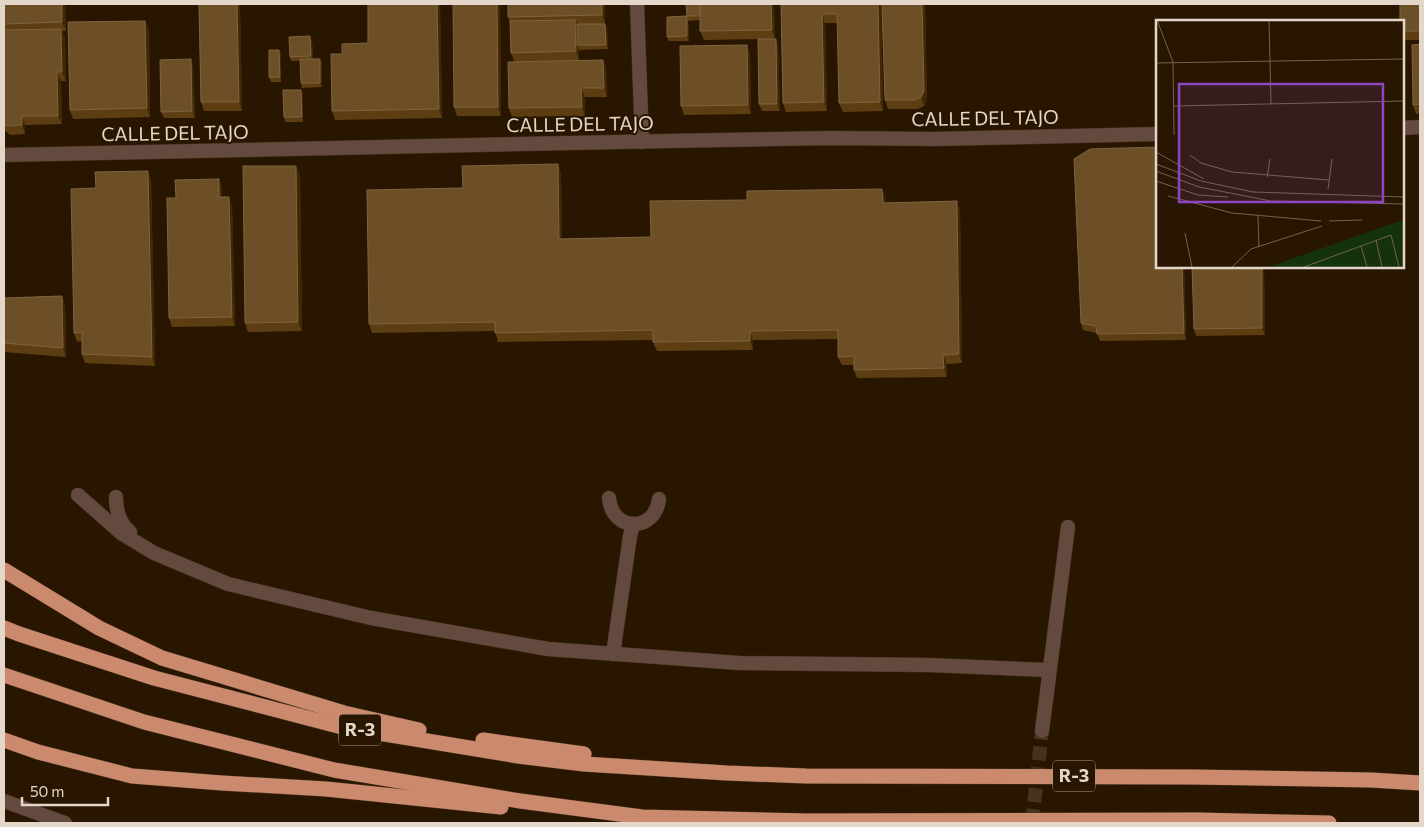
<svg xmlns="http://www.w3.org/2000/svg" width="1424" height="827" font-family="Commissioner,sans-serif">
<rect width="100%" height="100%" fill="#291600"/>
<g fill="none" stroke-linecap="round" stroke-linejoin="round">
<polyline stroke="#45331e" stroke-width="14" stroke-dasharray="14 7" stroke-linecap="butt" points="1032,823 1042,731"/>
<g stroke="#43311c" stroke-width="15">
<g id="minor">
<polyline points="637,4 642,142"/>
<polyline points="1403,128 1420,127"/>
<polyline points="4,155 667,141 832,138 934,139 1158,134"/>
<polyline points="78,495 121,533 154,553 228,584 371,618 548,649 739,663 928,665 1049,670"/>
<path d="M116,497C116,511 119,523 130,532"/>
<path d="M609,498C612,532 655,533 659,499"/>
<polyline points="613,654 630,536 633,524"/>
<polyline points="1042,731 1068,527"/>
<polyline points="4,801 65,823"/>
</g>
</g>
<g stroke="#43311c" stroke-width="16">
<g id="highway">
<polyline points="4,570 99,628 162,658 344,713 419,730"/>
<polyline points="4,628 19,634 154,678 342,727 518,756 584,764 727,773 806,776 1193,777 1371,780 1420,783"/>
<polyline points="4,675 144,722 334,770 520,801 642,817 807,821 1198,820 1329,823"/>
<polyline points="4,740 38,752 132,776 222,783 326,789 501,807"/>
<polyline points="483,740 584,754"/>
</g>
</g>
<use href="#minor" stroke="#64493e" stroke-width="14"/>
<use href="#highway" stroke="#cb896d" stroke-width="15"/>
</g>
<g fill="#5d3e13">
<polygon points="4,4 65,4 66,31 62,31 65,38 66,81 61,81 62,124 25,125 25,134 10,135 4,129"/>
<polygon points="199,4 239,4 240,7 242,111 204,111 201,102"/>
<polygon points="368,4 440,4 442,118 335,120 332,111 342,54 368,43"/>
<polygon points="500,4 501,116 457,116 454,107"/>
<polygon points="605,4 605,24 607,28 608,49 579,50 579,60 603,60 606,69 607,97 585,97 585,116 512,117 509,108 514,61 511,53 510,23 508,17"/>
<polygon points="774,4 775,39 776,39 778,45 780,111 762,111 759,104 758,39 704,40 700,31 700,20 688,21 689,41 669,41 667,37 687,16"/>
<polygon points="781,4 881,4 883,111 843,112 839,103 838,23 825,23 827,111 786,112 783,103"/>
<polygon points="882,4 925,4 927,100 924,106 918,109 888,109 885,100"/>
<polygon points="1420,4 1420,40 1403,40 1403,21"/>
<polygon points="145,21 149,30 150,117 73,119 70,110"/>
<polygon points="312,41 313,59 320,59 322,64 322,87 302,88 301,83 301,61 291,61 290,57"/>
<polygon points="1420,44 1420,114 1416,114 1413,105"/>
<polygon points="747,45 750,54 751,114 684,115 681,106"/>
<polygon points="279,50 281,54 281,82 271,82 269,77"/>
<polygon points="191,59 193,66 195,118 164,118 161,112"/>
<polygon points="301,90 303,95 303,122 285,122 284,117"/>
<polygon points="558,164 561,173 562,239 651,237 886,198 886,203 960,210 962,363 947,364 947,377 857,378 854,370 854,365 842,365 838,357 838,339 753,340 753,350 657,351 653,342 653,340 498,342 495,331 372,333 369,324 463,188"/>
<polygon points="300,175 302,331 248,332 245,323"/>
<polygon points="151,180 155,366 85,363 82,354 82,341 77,342 74,333 96,188"/>
<polygon points="222,188 222,197 232,206 235,326 172,327 169,318 176,198"/>
<polygon points="1158,266 1184,266 1186,340 1100,341 1097,333 1083,330 1081,323"/>
<polygon points="1192,266 1264,266 1265,335 1196,336 1194,329"/>
<polygon points="62,296 65,305 66,357 4,352 4,298"/>
</g>
<g fill="#422703">
<polygon points="62,4 65,4 66,31 62,22"/>
<polygon points="237,4 239,4 240,7 242,111 239,102"/>
<polygon points="437,4 440,4 442,118 439,109"/>
<polygon points="497,4 500,4 501,116 498,107"/>
<polygon points="602,4 605,4 605,24 607,28 608,49 606,45 605,24 602,15"/>
<polygon points="771,4 774,4 775,39 772,30"/>
<polygon points="878,4 881,4 883,111 880,102"/>
<polygon points="922,4 925,4 927,100 924,106 921,97"/>
<polygon points="822,14 825,23 827,111 824,102"/>
<polygon points="687,16 688,21 689,41 687,36"/>
<polygon points="575,20 579,29 577,45 579,49 579,60 576,51"/>
<polygon points="145,21 149,30 150,117 147,108"/>
<polygon points="61,29 65,38 66,81 62,72"/>
<polygon points="310,36 312,41 313,61 311,56"/>
<polygon points="776,39 778,45 780,111 777,104"/>
<polygon points="747,45 750,54 751,114 748,105"/>
<polygon points="279,50 281,54 281,82 280,77"/>
<polygon points="191,59 193,66 195,118 192,111"/>
<polygon points="320,59 322,64 322,87 320,83"/>
<polygon points="603,60 606,69 607,97 604,88"/>
<polygon points="57,72 61,81 62,124 58,116"/>
<polygon points="581,88 585,97 585,116 582,107"/>
<polygon points="301,90 303,95 303,122 302,117"/>
<polygon points="22,116 25,125 25,134 22,125"/>
<polygon points="558,164 561,173 562,248 559,239"/>
<polygon points="296,166 300,175 302,331 298,322"/>
<polygon points="148,171 151,180 155,366 152,357"/>
<polygon points="219,179 222,188 222,206 219,197"/>
<polygon points="882,189 886,198 886,212 883,203"/>
<polygon points="229,197 232,206 235,326 232,317"/>
<polygon points="957,201 960,210 962,363 959,354"/>
<polygon points="1182,266 1184,266 1186,340 1184,333"/>
<polygon points="1262,266 1264,266 1265,335 1262,328"/>
<polygon points="62,296 65,305 66,357 63,348"/>
<polygon points="750,331 753,340 753,350 750,341"/>
<polygon points="943,355 947,364 947,377 944,368"/>
</g>
<g fill="#6c4f26" stroke="#7e6440">
<polygon points="4,4 62,4 62,22 4,24"/>
<polygon points="199,4 237,4 239,102 201,102"/>
<polygon points="368,4 437,4 439,109 332,111 331,54 342,54 342,44 368,43"/>
<polygon points="453,4 497,4 498,107 454,107"/>
<polygon points="508,4 602,4 602,15 508,17"/>
<polygon points="686,4 700,4 700,16 687,16"/>
<polygon points="700,4 771,4 772,30 700,31"/>
<polygon points="781,4 878,4 880,102 839,103 837,14 822,14 824,102 783,103"/>
<polygon points="882,4 922,4 924,91 921,97 915,100 885,100"/>
<polygon points="1400,4 1420,4 1420,31 1403,31 1403,21 1400,21"/>
<polygon points="687,16 687,36 667,37 667,17"/>
<polygon points="575,20 576,51 511,53 510,21"/>
<polygon points="145,21 147,108 70,110 68,22"/>
<polygon points="577,24 605,24 606,45 577,45"/>
<polygon points="61,29 62,72 57,72 58,116 22,116 22,125 7,126 4,123 4,30"/>
<polygon points="310,36 311,56 290,57 289,37"/>
<polygon points="758,39 776,39 777,104 759,104"/>
<polygon points="1420,44 1420,104 1413,105 1412,45"/>
<polygon points="747,45 748,105 681,106 680,46"/>
<polygon points="269,50 279,50 280,77 269,77"/>
<polygon points="191,59 192,111 161,112 160,60"/>
<polygon points="300,59 320,59 320,83 301,83"/>
<polygon points="603,60 604,88 581,88 582,107 509,108 508,62"/>
<polygon points="283,90 301,90 302,117 284,117"/>
<polygon points="1158,147 1158,266 1182,266 1184,333 1097,334 1096,326 1081,323 1074,159 1090,149"/>
<polygon points="558,164 559,239 651,237 650,201 747,200 747,191 882,189 883,203 957,201 959,354 943,355 944,368 854,370 854,356 838,357 838,330 750,331 750,341 653,342 653,330 495,333 495,322 369,324 367,190 463,188 462,166"/>
<polygon points="243,166 296,166 298,322 245,323"/>
<polygon points="148,171 152,357 82,354 82,332 74,333 71,189 96,188 95,172"/>
<polygon points="219,179 219,197 229,197 232,317 169,318 167,198 176,198 175,180"/>
<polygon points="1192,266 1262,266 1262,328 1194,329"/>
<polygon points="62,296 63,348 4,343 4,298"/>
</g>
<g text-anchor="middle" stroke-width="4" stroke-linejoin="round" paint-order="stroke">
<g fill="#291600" stroke="#ac9c8c" stroke-width="1">
<rect x="339" y="714.5" width="42" height="31" rx="4"/>
<rect x="1053" y="760.5" width="42" height="31" rx="4"/>
</g>
<g font-size="18" font-weight="bold" fill="#e4d6c8">
<text x="360" y="736">R-3</text>
<text x="1074" y="782">R-3</text>
</g>
<g font-size="19" fill="#e4d6c8" stroke="#291600">
<text transform="translate(985 118) rotate(-1)" y="7">CALLE DEL TAJO</text>
<text transform="translate(580 124) rotate(-1)" y="7">CALLE DEL TAJO</text>
<text transform="translate(175 133) rotate(-1)" y="7">CALLE DEL TAJO</text>
</g>
</g>
<g transform="translate(1156 20)">
<rect width="248" height="248" fill="#291600"/>
<path d="M247,200V247H112Z" fill="#14320b"/>
<path fill="none" stroke="#746350" stroke-width="1" d="M1,0L17,42L18,115M113,0L115,84M0,43L248,39M18,86L248,81M0,132L48,159M34,135L45,143L76,152L173,160M0,144L45,161L97,172L248,177M0,151L43,167L115,181L248,184M111,157L114,139M0,161L42,175L72,177M172,169L176,139M12,176L76,193L165,201M102,196L103,227M173,201L206,200M29,213L36,247M220,220L226,247M205,226L211,247M76,247L95,229L166,206M148,247L235,215L243,247"/>
<path fill="#8b46c0" fill-opacity="0.15" stroke="#8b46c0" stroke-width="2.5" d="M23,64H227V182H23Z"/>
<rect width="248" height="248" fill="none" stroke="#e4d6c8" stroke-width="2.5"/>
</g>
<rect width="1424" height="827" fill="none" stroke="#e4d6c8" stroke-width="10"/>
<path d="M22 797v8h86v-8" fill="none" stroke="#e4d6c8" stroke-width="2.5"/>
<text x="30" y="797" font-size="15" fill="#e4d6c8" stroke="#291600" stroke-width="4" paint-order="stroke">50 m</text>
</svg>
